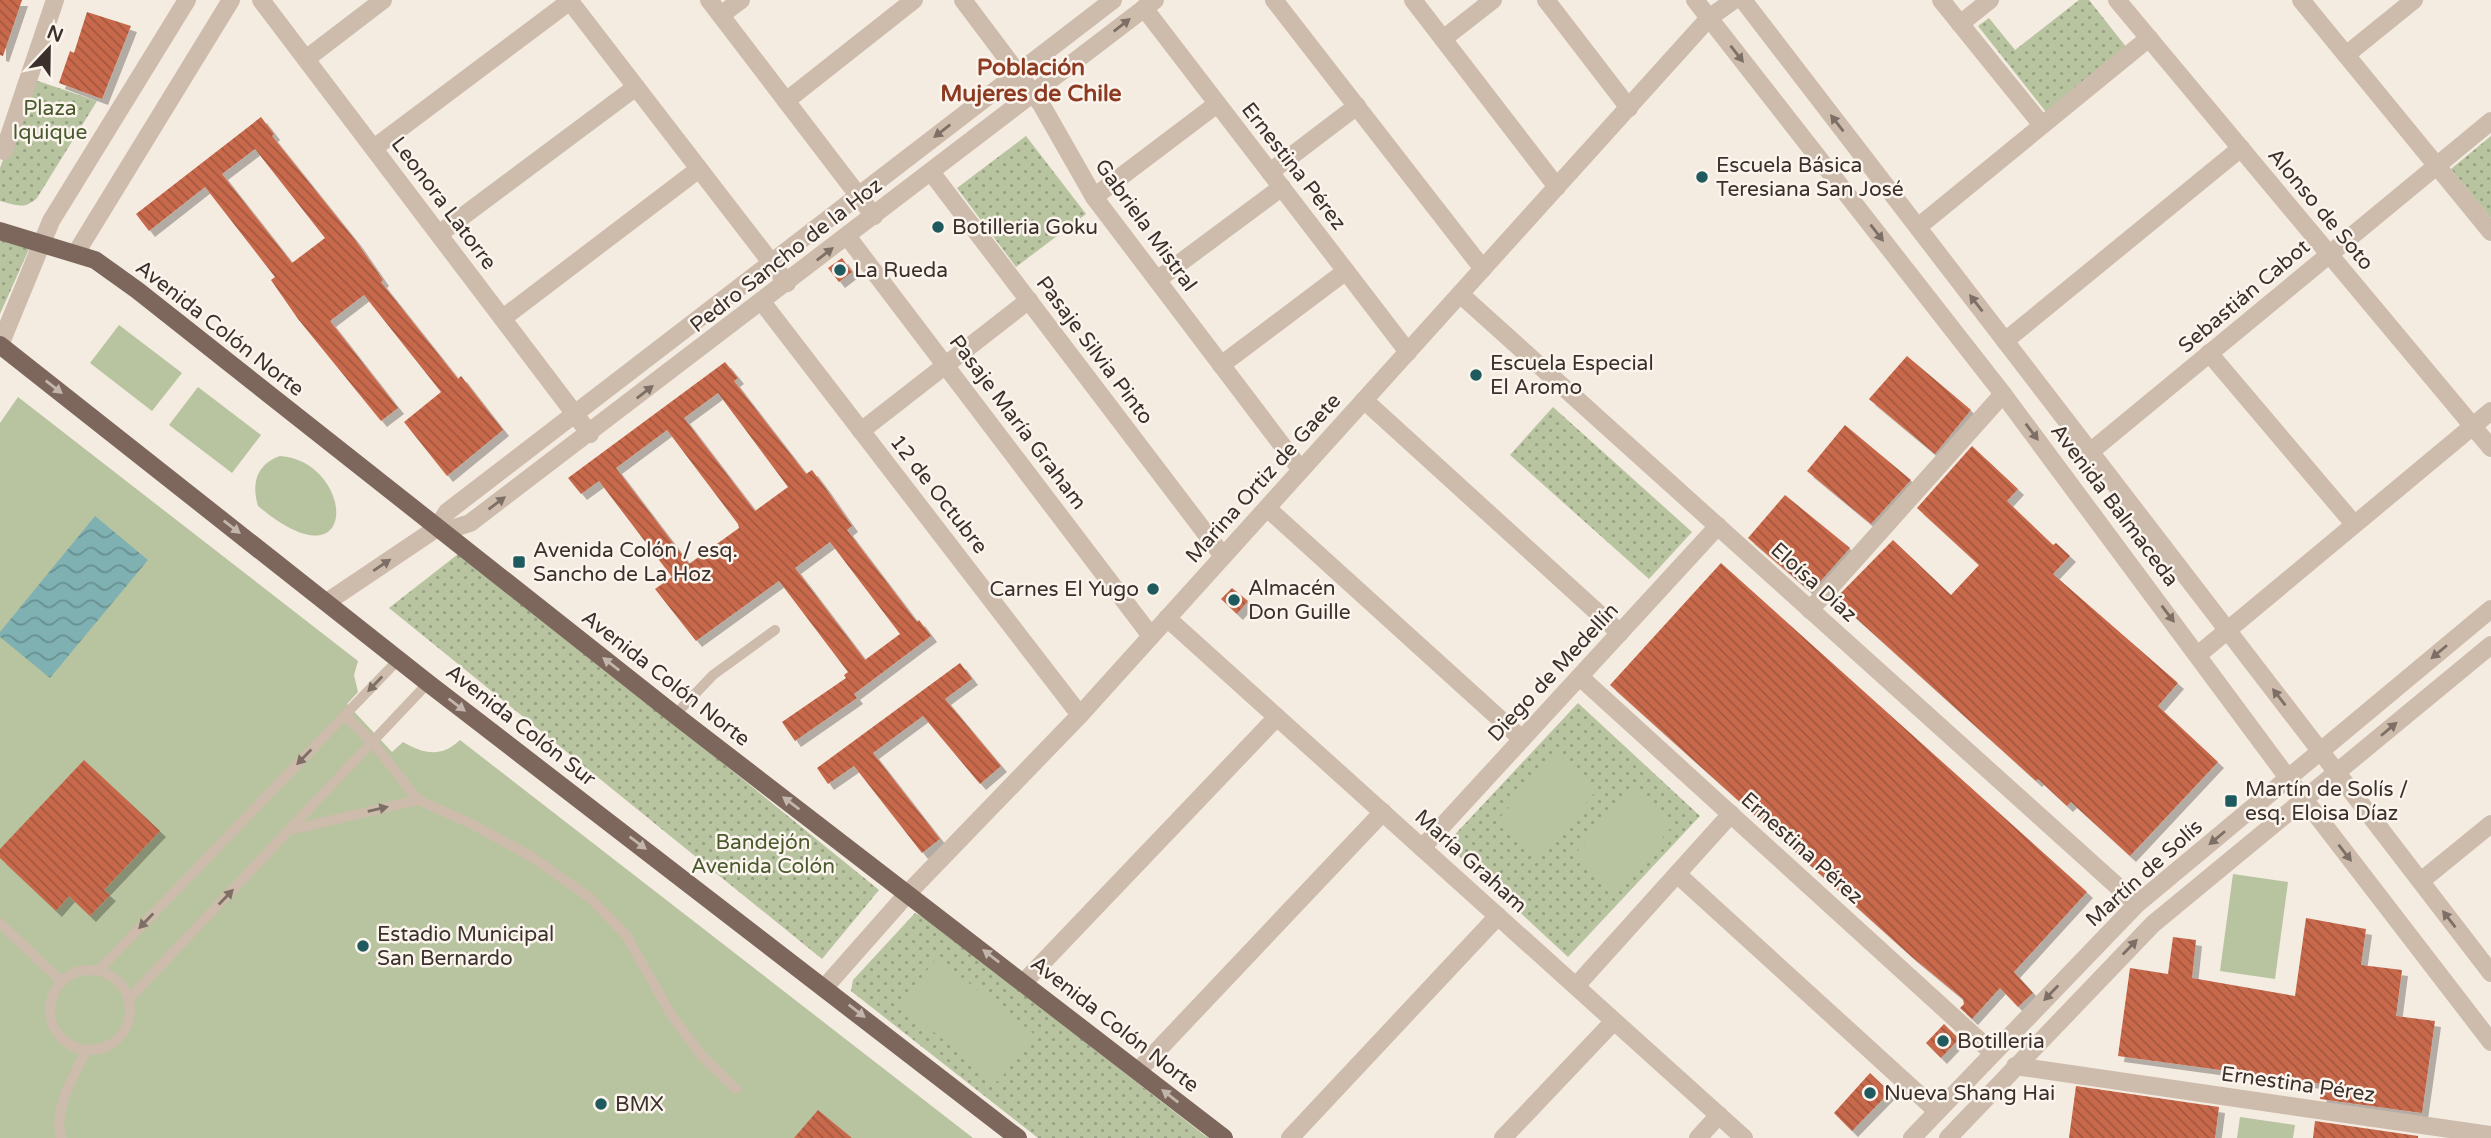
<svg xmlns="http://www.w3.org/2000/svg" width="2491" height="1138" font-family="'Varela Round',sans-serif">
<defs>
<pattern id="green-dots" width="8" height="8" patternUnits="userSpaceOnUse" patternTransform="scale(1.75)"><rect width="8" height="8" fill="#b8c4a0"/><path d="M2 2h.1M6 6h.1" fill="none" stroke="#97a083" stroke-width="1.8" stroke-linecap="round"/></pattern>
<pattern id="water-waves" width="16" height="10" patternUnits="userSpaceOnUse" patternTransform="scale(1.75)"><rect width="16" height="10" fill="#7fb0b2"/><path d="M0 5q4-4 8 0t8 0" fill="none" stroke="#699091"/></pattern>
<pattern id="building-back-hatch" width="6" height="6" patternUnits="userSpaceOnUse" patternTransform="scale(1.75)"><rect width="6" height="6" fill="#c8694b"/><path d="M-1 5l2 2M0 0l6 6M5-1l2 2" fill="none" stroke="#a4573f"/></pattern>
<filter id="shadow"><feDropShadow dx="6" dy="6" stdDeviation="0" flood-color="#0004"/></filter>
</defs>
<rect width="100%" height="100%" fill="#f4ebe1"/>
<g fill="url(#green-dots)">
<polygon points="2079,0 2089,0 2127,48 2046,112 1978,26 1989,18 2015,50"/>
<path d="M32,79L97,101L37,198C25,210 15,205 0,201V168Z"/>
<polygon points="1026,136 1086,214 1016,267 957,188"/>
<polygon points="2491,136 2491,218 2451,169"/>
<polygon points="0,238 30,247 0,314"/>
<polygon points="1553,407 1692,532 1649,579 1510,455"/>
<polygon points="462,551 879,890 822,959 389,608"/>
<polygon points="1578,703 1700,816 1568,957 1446,844"/>
<polygon points="915,913 929,920 1208,1138 1038,1138 851,991 853,980"/>
</g>
<g fill="#b8c4a0">
<polygon points="119,325 182,373 152,411 90,363"/>
<polygon points="198,387 261,435 232,473 169,425"/>
<path d="M18,397L358,661L354,675L358,692L347,704L392,752L403,742C424,754 441,758 460,740L973,1138H0V423Z"/>
<path d="M280,456C355,461 362,593 258,506C251,483 257,464 280,456Z"/>
<polygon points="1556,753 1598,789 1538,858 1496,822"/>
<polygon points="1633,787 1675,823 1616,892 1573,856"/>
<polygon points="2233,874 2288,882 2275,979 2220,971"/>
<polygon points="937,958 1035,1035 998,1082 899,1005"/>
<polygon points="2240,1117 2295,1125 2293,1138 2237,1138"/>
</g>
<polygon fill="url(#water-waves)" points="95,516 148,560 50,678 0,637 0,632"/>
<g fill="url(#building-back-hatch)" fill-rule="evenodd" filter="url(#shadow)">
<polygon points="0,0 22,0 3,56 0,55"/>
<polygon points="87,12 131,26 102,99 59,83 70,51 74,53"/>
<path d="M261,117L274,134L272,136L356,241L383,280L381,282L458,379L461,376L503,430L447,476L404,422L441,392L364,295L330,321L398,408L381,421L298,319L271,280L275,277L205,187L149,231L136,214ZM255,149L325,238L292,263L222,174Z"/>
<polygon points="842,258 852,272 839,282 828,268"/>
<polygon points="1907,356 1971,410 1935,454 1869,399"/>
<path d="M725,362L738,378L734,381L806,474L812,470L824,486L852,526L847,530L917,622L919,620L931,636L854,694L857,698L795,741L782,722L846,678L844,675L848,672L779,581L696,641L655,589L672,577L599,481L581,494L568,478ZM718,393L788,487L755,511L684,418ZM667,430L738,524L739,528L689,564L616,468ZM830,542L900,634L865,660L795,568Z"/>
<polygon points="1845,425 1911,480 1871,524 1807,471"/>
<polygon points="1972,446 2018,489 2007,501 2053,545 2056,543 2070,556 2053,574 2178,683 2158,706 2218,762 2130,856 2071,802 2067,806 2038,779 2036,781 1835,599 1893,540 1951,595 1979,565 1917,508"/>
<polygon points="1785,495 1850,548 1811,592 1748,538"/>
<polygon points="1721,563 2087,892 2014,972 2033,993 2018,1007 2000,988 1972,1019 1960,1008 1964,1004 1963,999 1912,957 1610,685"/>
<polygon points="1232,588 1248,601 1237,614 1221,599"/>
<polygon points="960,663 972,679 945,699 1001,766 980,784 923,716 873,753 940,839 922,853 854,766 828,784 817,768"/>
<polygon points="84,760 160,831 104,890 110,895 90,916 69,896 56,911 0,858 0,849"/>
<polygon points="2306,918 2366,929 2361,965 2402,970 2396,1016 2435,1021 2422,1113 2320,1099 2322,1084 2118,1056 2130,968 2168,974 2173,937 2196,940 2192,978 2295,996"/>
<polygon points="1944,1024 1959,1039 1941,1058 1926,1043"/>
<polygon points="1870,1073 1890,1092 1852,1131 1834,1113"/>
<polygon points="2076,1086 2219,1107 2215,1138 2069,1138"/>
<polygon points="818,1110 852,1138 794,1138"/>
<polygon points="2315,1121 2418,1136 2418,1138 2313,1138"/>
</g>
<g fill="none" stroke-linecap="round" stroke-linejoin="round">
<g stroke="#cdbbac" stroke-width="10">
<polyline points="345,715 373,743 418,800 472,824 532,857 590,898 626,935 672,1016 701,1055 736,1089"/>
<polyline points="675,715 713,675 775,630"/>
<polyline points="290,830 418,800"/>
<polyline points="0,923 61,981"/>
<circle cx="90" cy="1010" r="40"/>
<polyline points="98,971 399,659"/>
<polyline points="129,999 428,683"/>
<path d="M61,1138C53,1108 73,1078 86,1051"/>
</g>
<g stroke="#cdbbac" stroke-width="18">
<polyline points="261,0 590,434"/>
<polyline points="569,0 787,283"/>
<polyline points="709,0 874,216"/>
<polyline points="963,0 1041,104 1094,197 1301,470"/>
<polyline points="1274,0 1483,269"/>
<polyline points="1413,0 1557,187"/>
<polyline points="1546,0 1629,108"/>
<polyline points="1941,0 2042,125"/>
<polyline points="2117,0 2491,448"/>
<polyline points="2301,0 2491,232"/>
<polyline points="1144,8 1408,352"/>
<polyline points="721,15 741,0"/>
<polyline points="1960,24 1990,0"/>
<polyline points="1443,39 1493,0"/>
<polyline points="2346,55 2414,0"/>
<polyline points="306,59 383,0"/>
<polyline points="786,101 914,0"/>
<polyline points="374,148 570,1"/>
<polyline points="4,151 55,0"/>
<polyline points="931,172 1223,556"/>
<polyline points="1270,172 1357,106"/>
<polyline points="1094,197 1217,104"/>
<polyline points="1918,227 2149,38"/>
<polyline points="439,234 636,87"/>
<polyline points="847,236 1151,636"/>
<polyline points="76,253 231,0"/>
<polyline points="1157,280 1282,187"/>
<polyline points="1460,294 2137,904"/>
<polyline points="762,302 1080,715"/>
<polyline points="503,318 699,169"/>
<polyline points="2005,341 2241,148"/>
<polyline points="0,345 51,221 187,0"/>
<polyline points="2209,353 2354,524"/>
<polyline points="1221,365 1346,271"/>
<polyline points="1364,400 1620,633"/>
<polyline points="861,431 1029,300"/>
<polyline points="2090,452 2491,121"/>
<polyline points="1267,508 1522,739"/>
<polyline points="1810,610 2003,394"/>
<polyline points="1167,618 1744,1138"/>
<polyline points="2199,654 2491,411"/>
<polyline points="1580,677 1993,1053"/>
<polyline points="1422,848 1718,526"/>
<polyline points="1677,874 1937,1111"/>
<polyline points="2421,881 2491,824"/>
<polyline points="1024,982 1277,717"/>
<polyline points="1576,986 1731,814"/>
<polyline points="825,987 908,893 1080,715 1709,18 1734,0"/>
<polyline points="2015,1066 2491,1135"/>
<polyline points="1138,1071 1383,812"/>
<polyline points="1290,1138 1498,916"/>
<polyline points="1503,1138 1614,1021"/>
<polyline points="1698,1138 1719,1115"/>
</g>
<g stroke="#cdbbac" stroke-width="18">
<polyline points="1695,0 2003,394 2288,778 2491,1042"/>
<polyline points="1743,0 2491,973"/>
<polyline points="437,528 451,529 470,523 1155,0"/>
<polyline points="327,602 437,528 447,512 1113,0"/>
<polyline points="1912,1138 2137,904 2491,609"/>
<polyline points="1948,1138 2153,924 2491,645"/>
</g>
<g stroke="#7d675c" stroke-width="18">
<polyline points="0,231 95,260 137,290 675,715 1224,1138"/>
<polyline points="0,345 428,683 1018,1138"/>
</g>
</g>
<defs><path id="oneway-solid" d="M-6-.8H1V-3.2L6.5 0L1 3.2V.8H-6Z" transform="scale(1.75)"/></defs>
<g fill="#7d6f65">
<use href="#oneway-solid" transform="translate(1122 25) rotate(-38)"/>
<use href="#oneway-solid" transform="translate(1737 54) rotate(52)"/>
<use href="#oneway-solid" transform="translate(1837 123) rotate(-128)"/>
<use href="#oneway-solid" transform="translate(942 131) rotate(142)"/>
<use href="#oneway-solid" transform="translate(1877 233) rotate(52)"/>
<use href="#oneway-solid" transform="translate(825 254) rotate(-38)"/>
<use href="#oneway-solid" transform="translate(1976 303) rotate(-128)"/>
<use href="#oneway-solid" transform="translate(645 392) rotate(-38)"/>
<use href="#oneway-solid" transform="translate(2032 432) rotate(53)"/>
<use href="#oneway-solid" transform="translate(497 503) rotate(-37)"/>
<use href="#oneway-solid" transform="translate(382 565) rotate(-34)"/>
<use href="#oneway-solid" transform="translate(2168 614) rotate(53)"/>
<use href="#oneway-solid" transform="translate(2439 652) rotate(140)"/>
<use href="#oneway-solid" transform="translate(375 684) rotate(134)"/>
<use href="#oneway-solid" transform="translate(2279 697) rotate(-128)"/>
<use href="#oneway-solid" transform="translate(2389 729) rotate(-40)"/>
<use href="#oneway-solid" transform="translate(304 757) rotate(134)"/>
<use href="#oneway-solid" transform="translate(378 809) rotate(-13)"/>
<use href="#oneway-solid" transform="translate(2217 838) rotate(140)"/>
<use href="#oneway-solid" transform="translate(2345 853) rotate(52)"/>
<use href="#oneway-solid" transform="translate(226 897) rotate(-46)"/>
<use href="#oneway-solid" transform="translate(2449 919) rotate(-128)"/>
<use href="#oneway-solid" transform="translate(146 921) rotate(134)"/>
<use href="#oneway-solid" transform="translate(2130 947) rotate(-46)"/>
<use href="#oneway-solid" transform="translate(2051 993) rotate(134)"/>
</g>
<g fill="#c2b5ac">
<use href="#oneway-solid" transform="translate(54 387) rotate(38)"/>
<use href="#oneway-solid" transform="translate(232 527) rotate(38)"/>
<use href="#oneway-solid" transform="translate(611 664) rotate(-142)"/>
<use href="#oneway-solid" transform="translate(457 705) rotate(37)"/>
<use href="#oneway-solid" transform="translate(791 803) rotate(-143)"/>
<use href="#oneway-solid" transform="translate(638 843) rotate(37)"/>
<use href="#oneway-solid" transform="translate(991 956) rotate(-142)"/>
<use href="#oneway-solid" transform="translate(857 1011) rotate(38)"/>
<use href="#oneway-solid" transform="translate(1170 1096) rotate(-142)"/>
</g>
<g fill="#1f5a5e" stroke="#fbf5ee" stroke-width="2.5">
<circle cx="1702" cy="177" r="7"/>
<circle cx="938" cy="227" r="7"/>
<circle cx="840" cy="270" r="7"/>
<circle cx="1476" cy="375" r="7"/>
<rect x="512" y="555" width="14" height="14" rx="3.5"/>
<circle cx="1153" cy="589" r="7"/>
<circle cx="1234" cy="600" r="7"/>
<rect x="2224" y="794" width="14" height="14" rx="3.5"/>
<circle cx="363" cy="946" r="7"/>
<circle cx="1943" cy="1041" r="7"/>
<circle cx="1870" cy="1093" r="7"/>
<circle cx="601" cy="1104" r="7"/>
</g>
<g text-anchor="middle" stroke-width="5" stroke-linejoin="round" paint-order="stroke">
<g font-size="21" fill="#4a5a2e" stroke="#fbf5ee">
<text x="50" y="115">Plaza<tspan x="50" dy="24">Iquique</tspan></text>
<text x="763" y="849">Bandejón<tspan x="763" dy="24">Avenida Colón</tspan></text>
</g>
<g font-size="21" fill="#3b302b" stroke="#fbf5ee" text-anchor="start">
<text x="1716" y="172">Escuela Básica<tspan x="1716" dy="24">Teresiana San José</tspan></text>
<text x="952" y="234">Botilleria Goku</text>
<text x="854" y="277">La Rueda</text>
<text x="1490" y="370">Escuela Especial<tspan x="1490" dy="24">El Aromo</tspan></text>
<text x="533" y="557">Avenida Colón / esq.<tspan x="533" dy="24">Sancho de La Hoz</tspan></text>
<text x="1248" y="595">Almacén<tspan x="1248" dy="24">Don Guille</tspan></text>
<text x="1139" y="596" text-anchor="end">Carnes El Yugo</text>
<text x="2245" y="796">Martín de Solís /<tspan x="2245" dy="24">esq. Eloisa Díaz</tspan></text>
<text x="377" y="941">Estadio Municipal<tspan x="377" dy="24">San Bernardo</tspan></text>
<text x="1957" y="1048">Botilleria</text>
<text x="1884" y="1100">Nueva Shang Hai</text>
<text x="615" y="1111">BMX</text>
</g>
<g font-size="21" fill="#3b302b" stroke="#fbf5ee">
<text transform="translate(1294 166) rotate(52)" y="7">Ernestina Pérez</text>
<text transform="translate(444 203) rotate(53)" y="7">Leonora Latorre</text>
<text transform="translate(2321 209) rotate(50)" y="7">Alonso de Soto</text>
<text transform="translate(1146 225) rotate(54)" y="7">Gabriela Mistral</text>
<text transform="translate(786 255) rotate(-38)" y="7">Pedro Sancho de la Hoz</text>
<text transform="translate(2244 296) rotate(-40)" y="7">Sebastián Cabot</text>
<text transform="translate(220 328) rotate(38)" y="7">Avenida Colón Norte</text>
<text transform="translate(1095 350) rotate(53)" y="7">Pasaje Silvia Pinto</text>
<text transform="translate(1018 422) rotate(53)" y="7">Pasaje María Graham</text>
<text transform="translate(1263 478) rotate(-48)" y="7">Marina Ortiz de Gaete</text>
<text transform="translate(939 494) rotate(52)" y="7">12 de Octubre</text>
<text transform="translate(2115 505) rotate(53)" y="7">Avenida Balmaceda</text>
<text transform="translate(1814 582) rotate(42)" y="7">Eloísa Díaz</text>
<text transform="translate(1553 672) rotate(-47)" y="7">Diego de Medellín</text>
<text transform="translate(666 678) rotate(38)" y="7">Avenida Colón Norte</text>
<text transform="translate(521 725) rotate(38)" y="7">Avenida Colón Sur</text>
<text transform="translate(1802 848) rotate(42)" y="7">Ernestina Pérez</text>
<text transform="translate(1471 861) rotate(42)" y="7">María Graham</text>
<text transform="translate(2144 873) rotate(-42)" y="7">Martín de Solís</text>
<text transform="translate(1115 1024) rotate(38)" y="7">Avenida Colón Norte</text>
<text transform="translate(2298 1084) rotate(8)" y="7">Ernestina Pérez</text>
</g>
<g font-size="23" font-weight="bold" fill="#8c3b22" stroke="#fbf5ee">
<text x="1031" y="75">Población<tspan x="1031" dy="26">Mujeres de Chile</tspan></text>
</g>
</g>
<g transform="translate(49 49) rotate(22)" stroke="#fbf5ee" stroke-width="5" paint-order="stroke">
<path d="M0-5L12 26L0 18L-12 26Z" fill="#3b302b"/>
<text y="-10" font-size="19" font-weight="bold" text-anchor="middle" fill="#3b302b">N</text>
</g>
</svg>
